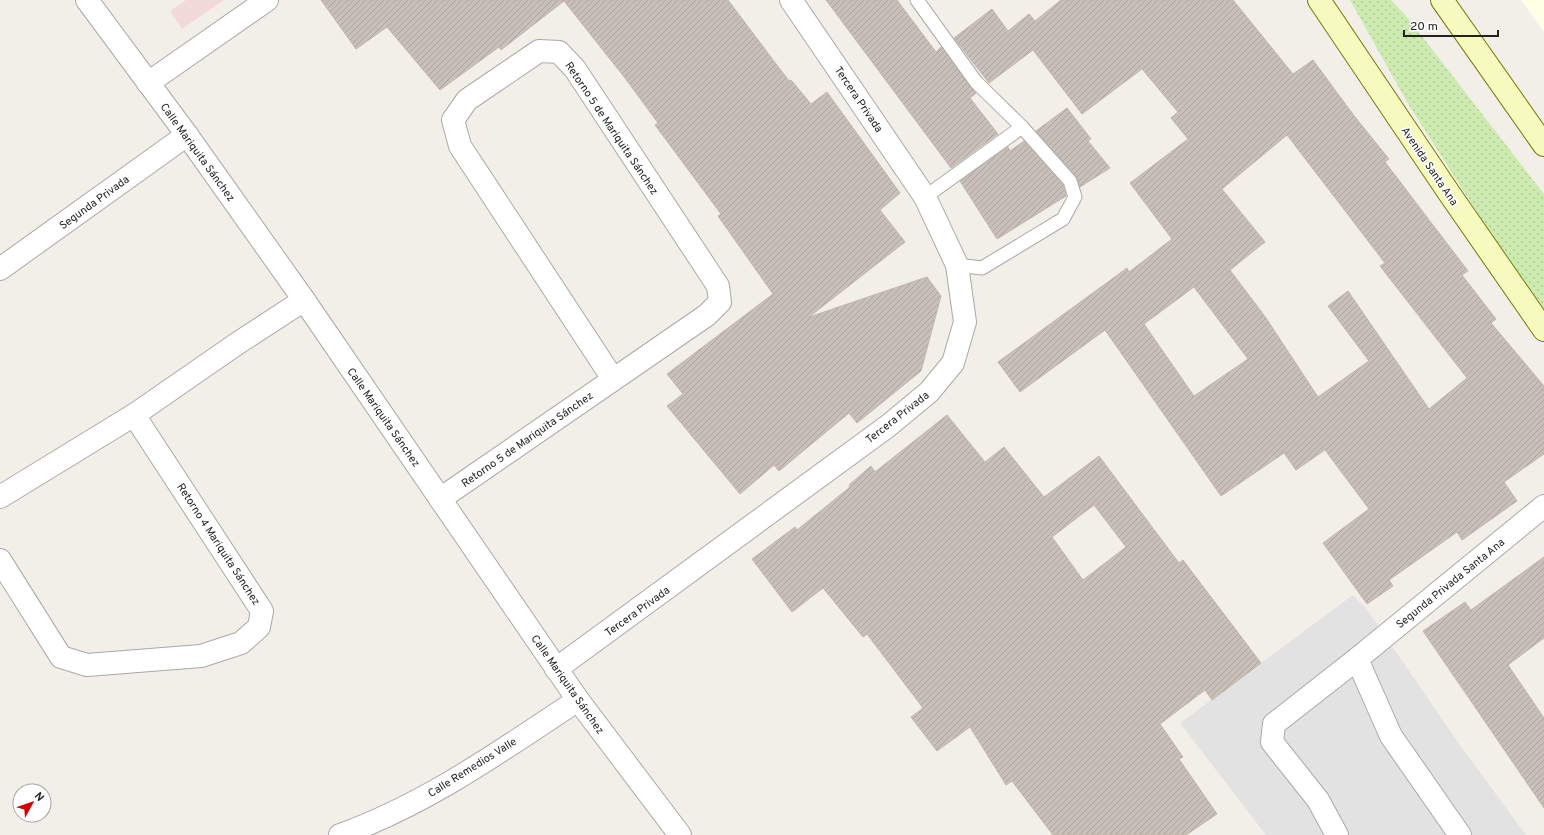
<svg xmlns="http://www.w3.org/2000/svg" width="1544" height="835" font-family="Overpass,sans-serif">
<defs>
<pattern id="grass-dots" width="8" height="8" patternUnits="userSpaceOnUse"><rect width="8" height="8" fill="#cdebb0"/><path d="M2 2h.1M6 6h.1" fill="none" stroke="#b0c997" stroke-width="1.8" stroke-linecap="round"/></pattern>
<pattern id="building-hatch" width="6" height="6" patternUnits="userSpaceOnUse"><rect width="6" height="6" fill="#c7bfb8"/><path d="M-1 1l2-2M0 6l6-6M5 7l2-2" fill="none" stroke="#aba49e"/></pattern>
</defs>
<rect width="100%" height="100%" fill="#f2efe9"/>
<polygon fill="#f2dad9" points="186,0 224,0 182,29 170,11"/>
<polygon fill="#ffffe5" points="1521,0 1544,0 1544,32"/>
<polygon fill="url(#grass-dots)" points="1350,0 1391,0 1407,17 1544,194 1544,309 1484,223 1407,102"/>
<polygon fill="#e2e2e2" points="1353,595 1366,608 1459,744 1526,835 1266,835 1180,723"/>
<g fill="url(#building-hatch)" stroke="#c4b6ab" fill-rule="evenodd">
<polygon points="321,0 728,0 789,81 791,80 811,104 827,92 900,193 880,210 905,242 809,317 927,277 941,296 921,371 857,423 849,413 779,471 774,465 740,494 667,406 683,394 667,374 773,294 718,216 721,214 655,125 658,123 625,78 564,1 501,50 499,47 440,90 387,27 356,49"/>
<polygon points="826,0 897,0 936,52 941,47 976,93 970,98 998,134 951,168"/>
<path d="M1061,0H1233L1293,74L1313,60L1355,117L1389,159L1385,162L1468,271L1462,275L1496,319L1491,323L1544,386V454L1504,482L1517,501L1462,540L1457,532L1389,580L1393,586L1367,604L1323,543L1369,509L1325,450L1296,470L1284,453L1221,496L1105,330L1020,392L998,362L1127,268L1129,272L1172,239L1130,183L1188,139L1171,118L1178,112L1142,69L1082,114L1033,50L989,83L954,38L992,9L1008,31L1029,14L1035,21ZM1287,135L1385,263L1380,266L1467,378L1429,409L1348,291L1328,306L1369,361L1318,397L1266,318L1230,270L1265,242L1222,189ZM1194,287L1248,359L1194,396L1144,324Z"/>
<polygon points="1067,108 1091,139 1088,141 1110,168 1080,187 1076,176 1036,131"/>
<polygon points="1024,141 1063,185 1066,196 997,239 960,181 1008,147 1010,151"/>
<path d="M947,415L985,462L1004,447L1044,497L1099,456L1179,563L1183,560L1261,663L1212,700L1205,690L1160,724L1183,757L1179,759L1217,814L1186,835H1053L1012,781L1006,785L970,727L937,751L911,717L923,708L867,634L863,637L823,588L792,612L752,559L795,527L797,530L850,487L849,485L871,466L875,472ZM1094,505L1126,547L1083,580L1052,537Z"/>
<polygon points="1544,557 1544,638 1508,665 1544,718 1544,808 1423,631 1465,602 1471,610"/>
</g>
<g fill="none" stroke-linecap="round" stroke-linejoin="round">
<g stroke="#a9a9a9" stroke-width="15">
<g id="lane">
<polyline points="917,0 976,82 1022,127 925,197"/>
<polyline points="957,265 982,268 1063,219 1075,197 1070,181 1022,127"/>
</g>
</g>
<g stroke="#a9a9a9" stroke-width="24">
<g id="street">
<polyline points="87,0 187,135 304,300 578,700 680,835"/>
<polyline points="148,83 267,0"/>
<polyline points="0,269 187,135"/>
<polyline points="0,497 134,415 238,343 304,300"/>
<polyline points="440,499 707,315 720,302 718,286 575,69 559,52 539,51 467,100 453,120 460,146 613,379"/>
<polyline points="0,560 61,657 87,665 201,656 241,643 259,627 262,611 134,415"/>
<polyline points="1357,659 1391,736 1460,835"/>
<polyline points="556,669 888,426 929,392 953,363 965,322 957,265 925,197 791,0"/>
<path d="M340,835C427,804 502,750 578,700"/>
<polyline points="1337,835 1318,800 1272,742 1274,724 1357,659 1544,506"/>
</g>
</g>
<g stroke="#707d05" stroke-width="24">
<g id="secondary">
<polyline points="1319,0 1449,193 1544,330"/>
<polyline points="1442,0 1544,145"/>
</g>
</g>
<use href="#lane" stroke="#fff" stroke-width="13"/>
<use href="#street" stroke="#fff" stroke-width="22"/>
<use href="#secondary" stroke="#f7fabf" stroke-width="22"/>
</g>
<g text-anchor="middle" stroke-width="3" stroke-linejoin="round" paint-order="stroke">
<g font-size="11" fill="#222" stroke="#fff">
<text transform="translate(859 99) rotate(56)" y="4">Tercera Privada</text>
<text transform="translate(612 128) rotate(56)" y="4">Retorno 5 de Mariquita Sánchez</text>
<text transform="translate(198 152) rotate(54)" y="4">Calle Mariquita Sánchez</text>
<text transform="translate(1430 166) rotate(56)" y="4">Avenida Santa Ana</text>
<text transform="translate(94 202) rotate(-36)" y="4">Segunda Privada</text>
<text transform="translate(384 417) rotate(55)" y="4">Calle Mariquita Sánchez</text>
<text transform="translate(897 417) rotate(-38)" y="4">Tercera Privada</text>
<text transform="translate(527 439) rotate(-35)" y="4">Retorno 5 de Mariquita Sánchez</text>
<text transform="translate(219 544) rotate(57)" y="4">Retorno 4 Mariquita Sánchez</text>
<text transform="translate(1450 583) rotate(-39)" y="4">Segunda Privada Santa Ana</text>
<text transform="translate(637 611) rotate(-36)" y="4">Tercera Privada</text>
<text transform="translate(568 684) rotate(55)" y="4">Calle Mariquita Sánchez</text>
<text transform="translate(472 767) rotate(-32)" y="4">Calle Remedios Valle</text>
</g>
</g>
<g transform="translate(32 803) rotate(50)"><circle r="19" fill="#ffffff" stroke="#a7a7a7"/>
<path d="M0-3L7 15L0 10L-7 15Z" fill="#d40000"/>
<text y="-6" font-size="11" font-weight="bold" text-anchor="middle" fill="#222222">N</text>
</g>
<path d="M1404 30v6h94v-6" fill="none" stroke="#222222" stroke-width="2"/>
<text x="1410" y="30" font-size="12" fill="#222222" stroke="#ffffff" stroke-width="3" paint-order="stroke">20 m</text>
</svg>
